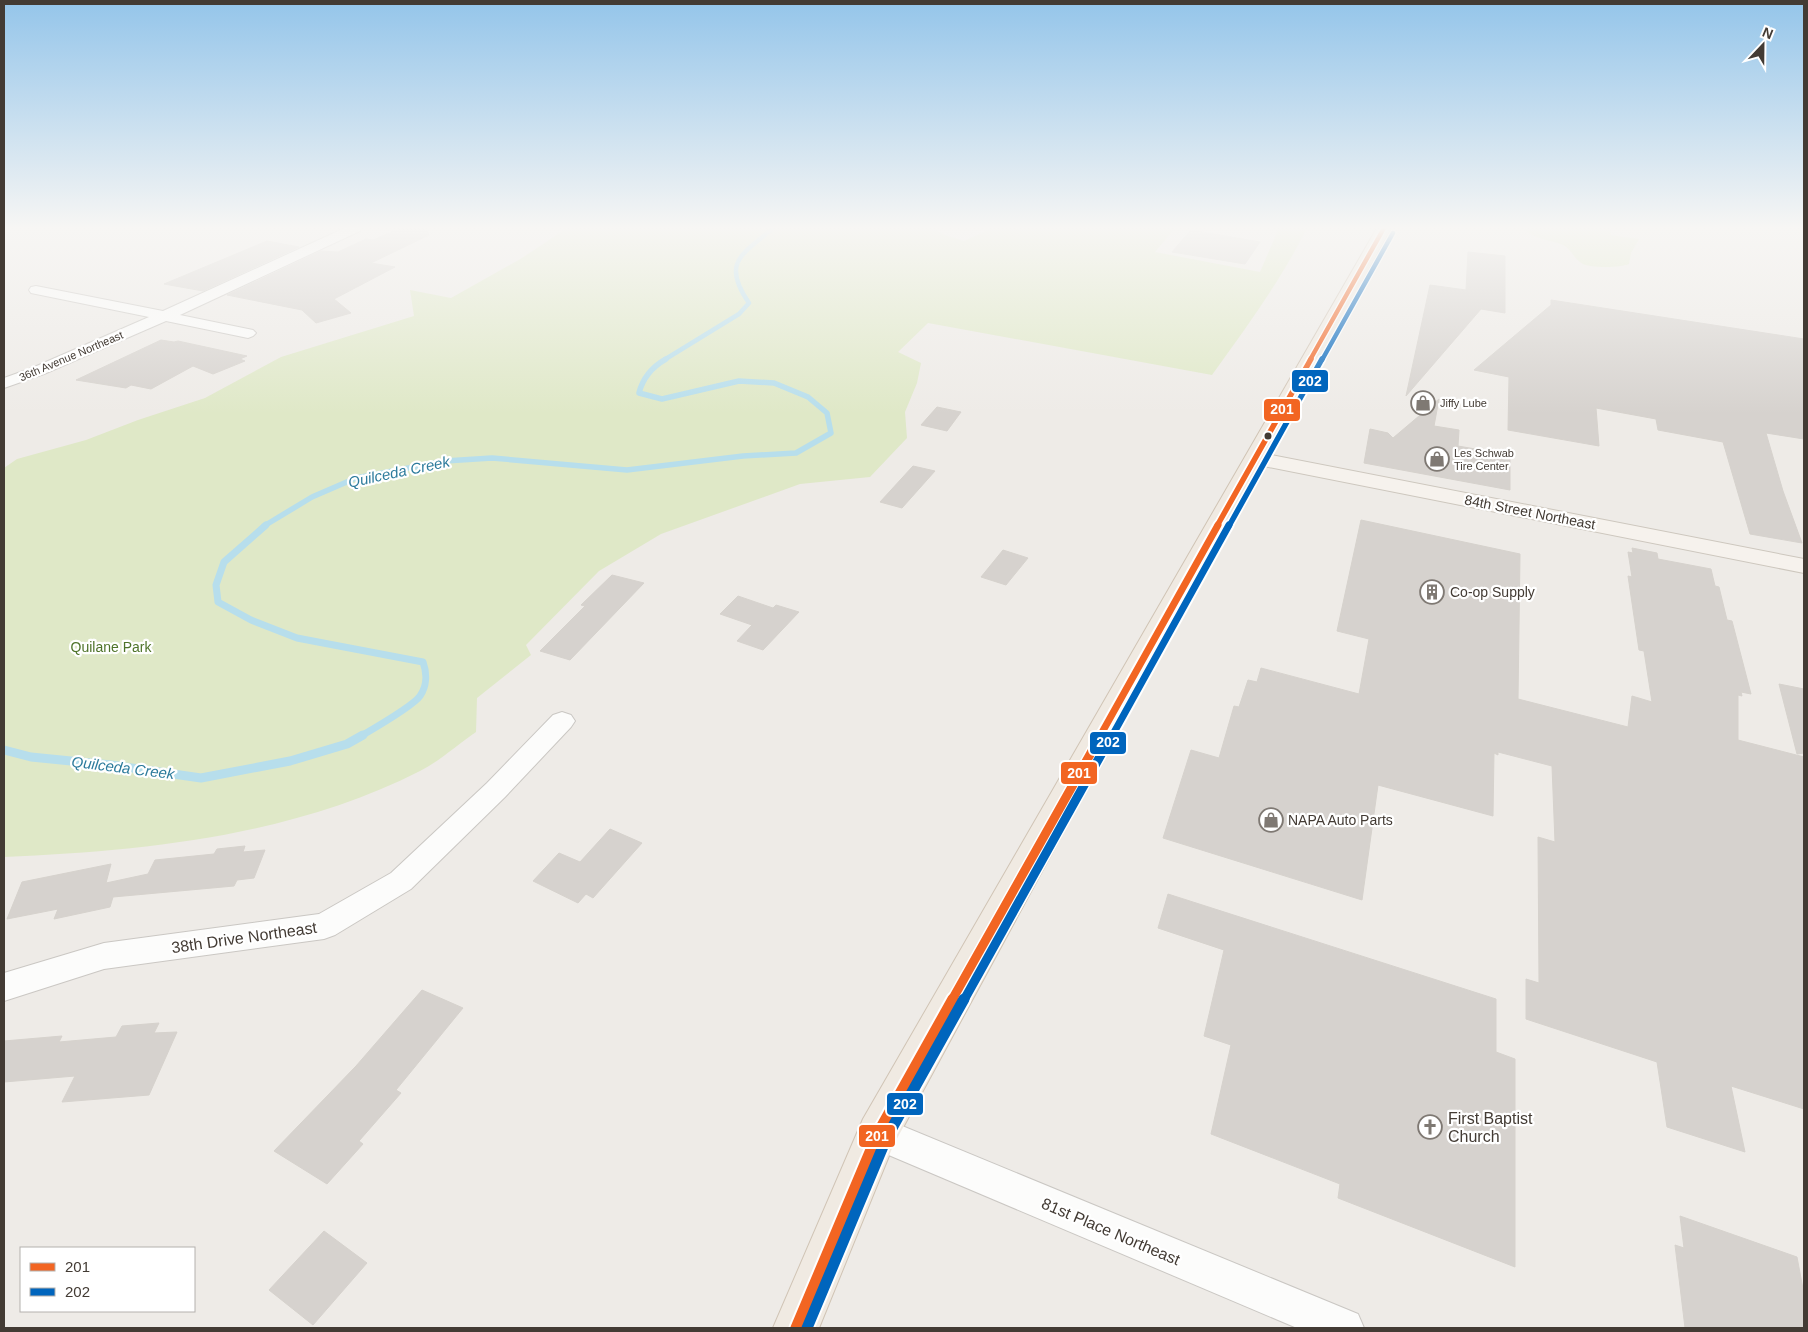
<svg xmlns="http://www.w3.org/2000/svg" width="1808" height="1332" font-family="Arial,sans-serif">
<rect width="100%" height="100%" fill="#eeebe7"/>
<g fill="#dfe8c7">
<path d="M567,228H932L945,235L964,241L992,228H1175L1155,252L1260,272L1279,228H1307C1280,282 1247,326 1212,375L928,323L898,352L921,363L917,383L905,412L907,438L870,477L800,484L661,534L599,571L526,645L531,655L477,698L476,732C458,744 440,761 420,771C292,836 145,851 4,857V468L17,459L86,440L138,420L205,398L281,357L414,316L410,290L451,298L522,258Z"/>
<path d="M1524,228H1609L1611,235L1639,239L1631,253L1629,264C1620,268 1591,268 1583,264C1575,260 1571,249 1563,245C1549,239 1534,240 1524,228Z"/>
</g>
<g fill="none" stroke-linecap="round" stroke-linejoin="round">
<path stroke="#b7deec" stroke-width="4.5" d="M664,360L739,314L749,303C720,261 744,254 773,228"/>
<path stroke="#b7deec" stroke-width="5.5" d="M264,526L312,497L356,478L445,461L492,458L627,470L743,456L796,453L831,433L827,413L808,397L774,383L739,381L662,399L639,393C643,377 652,367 666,359"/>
<path stroke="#b7deec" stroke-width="7" d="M266,525L224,562L216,585L218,602L251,620L297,638L423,662C427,673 427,686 420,696C413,706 373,729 361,736"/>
<polyline stroke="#b7deec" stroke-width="9" points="4,750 31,757 111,765 201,778 290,761 347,744 363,735"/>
</g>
<g fill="#d6d2ce" stroke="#d6d2cd">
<polygon points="400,228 425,228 429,235 371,263 395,267 334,299 351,313 316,323 302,310 227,295 321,251 338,252 366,239 373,240"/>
<polygon points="1191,230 1260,242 1245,264 1172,252"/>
<polygon points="267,241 299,247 203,291 164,284"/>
<polygon points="1468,252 1505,256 1505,313 1481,309 1406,396 1430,285 1466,290"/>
<polygon points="1551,300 1804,339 1804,439 1766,433 1783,491 1802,543 1750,534 1723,442 1658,430 1656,419 1596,408 1599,446 1508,430 1509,377 1474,370 1551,305"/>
<polygon points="161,340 174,342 178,341 247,356 240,359 245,361 213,374 193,366 151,389 131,385 126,388 76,380"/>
<polygon points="1439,399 1434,426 1459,430 1458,446 1510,455 1510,490 1364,463 1370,429 1388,433 1393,438"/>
<polygon points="937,407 961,412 947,431 921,425"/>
<polygon points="913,466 935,471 902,508 880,502"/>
<polygon points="1361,520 1520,554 1518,699 1628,727 1632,696 1652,702 1644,651 1639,650 1628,576 1632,577 1628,552 1633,553 1632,548 1657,553 1658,559 1711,569 1715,586 1719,587 1727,620 1732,621 1751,694 1741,692 1742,696 1738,695 1738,740 1804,757 1804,1109 1731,1086 1745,1152 1667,1127 1657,1062 1526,1019 1526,979 1539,983 1538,837 1555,842 1552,766 1498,752 1498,755 1494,753 1493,816 1378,785 1362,900 1163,838 1191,750 1219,758 1234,706 1239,707 1248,680 1257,682 1261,668 1359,694 1369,639 1337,631"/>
<polygon points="1003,550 1028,558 1006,585 981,577"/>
<polygon points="612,575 644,583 570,660 540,651 585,606 581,605"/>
<polygon points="738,596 773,608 776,605 799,612 763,650 737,641 752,625 720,614"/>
<polygon points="1779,684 1804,689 1804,753 1797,754"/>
<polygon points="610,829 642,843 593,898 586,894 578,903 533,881 559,853 580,862"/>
<polygon points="245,846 243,852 265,850 254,878 237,880 234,886 113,897 110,907 54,919 58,909 7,919 22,882 111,864 106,883 148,874 155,860 214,854 217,849"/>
<polygon points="1168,894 1496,999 1496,1052 1515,1059 1515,1267 1338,1198 1340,1184 1211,1134 1231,1045 1204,1036 1224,950 1158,928"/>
<polygon points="422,990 463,1008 396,1090 401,1093 359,1141 363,1144 327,1184 274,1151 356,1066"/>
<polygon points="159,1023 154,1033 177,1032 149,1095 62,1102 75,1076 4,1082 4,1041 62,1036 59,1042 116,1037 122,1026"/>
<polygon points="1680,1216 1797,1257 1804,1294 1804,1328 1685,1328 1675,1245 1684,1248"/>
<polygon points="324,1231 367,1263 313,1325 269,1290"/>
</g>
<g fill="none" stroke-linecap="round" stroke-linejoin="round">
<g stroke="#cac7c3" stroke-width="2">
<g id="street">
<polygon points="345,228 361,228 360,231 180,315 253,330 256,333 253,336 248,338 166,321 44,374 4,388 4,378 32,368 149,317 31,293 29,290 31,287 36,286 163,311"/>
<polygon points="562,712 571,715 575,721 571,727 505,797 411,889 335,935 324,939 104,969 4,1001 4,973 104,943 319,914 391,873 487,783 553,715"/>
<polygon points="878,1116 1358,1314 1364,1328 1297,1328 865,1145 860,1133 865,1121"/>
</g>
</g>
<g stroke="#cdc7be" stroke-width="2">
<polygon id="secondary" points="1256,452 1804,559 1804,573 1248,463 1245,458 1248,453"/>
</g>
<g stroke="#d0c4b5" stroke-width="2">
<polygon id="primary" points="1377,228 1391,228 893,1146 819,1328 773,1328 863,1119"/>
</g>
<use href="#street" fill="#fcfcfb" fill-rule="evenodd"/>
<use href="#secondary" fill="#f6f2ed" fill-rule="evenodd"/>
<use href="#primary" fill="#f0eae2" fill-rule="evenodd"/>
<g stroke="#fff" stroke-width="7">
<polyline id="bus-1-far4" points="1310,360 1384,228"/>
</g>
<g stroke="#fff" stroke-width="9">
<polyline id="bus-1-far3" points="1217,526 1311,359"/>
</g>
<g stroke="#fff" stroke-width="11">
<polyline id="bus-1-far2" points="1100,736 1218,525"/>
</g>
<g stroke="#fff" stroke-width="12">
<polyline id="bus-1-far1" points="952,1000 1101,735"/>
</g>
<g stroke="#fff" stroke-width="15">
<polyline id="bus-1" points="796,1328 878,1133 953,999"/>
</g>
<g stroke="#fff" stroke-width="7">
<polyline id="bus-2-far4" points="1322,360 1393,233"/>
</g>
<g stroke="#fff" stroke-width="9">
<polyline id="bus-2-far3" points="1229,526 1322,359"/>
</g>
<g stroke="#fff" stroke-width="11">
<polyline id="bus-2-far2" points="1112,736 1229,525"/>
</g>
<g stroke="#fff" stroke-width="12">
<polyline id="bus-2-far1" points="964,1000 1112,735"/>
</g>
<g stroke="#fff" stroke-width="15">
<polyline id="bus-2" points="807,1328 887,1137 964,999"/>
</g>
<use href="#bus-1-far4" stroke="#f26522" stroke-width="4.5"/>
<use href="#bus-1-far3" stroke="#f26522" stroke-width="5.5"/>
<use href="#bus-1-far2" stroke="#f26522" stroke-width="7"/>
<use href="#bus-1-far1" stroke="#f26522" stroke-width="9"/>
<use href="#bus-1" stroke="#f26522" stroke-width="11"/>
<use href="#bus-2-far4" stroke="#0065bd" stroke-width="4.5"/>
<use href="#bus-2-far3" stroke="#0065bd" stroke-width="5.5"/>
<use href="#bus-2-far2" stroke="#0065bd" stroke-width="7"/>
<use href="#bus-2-far1" stroke="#0065bd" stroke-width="9"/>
<use href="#bus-2" stroke="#0065bd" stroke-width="11"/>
</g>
<linearGradient id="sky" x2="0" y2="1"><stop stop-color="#94c5ea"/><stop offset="0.55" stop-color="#f7f6f4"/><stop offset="1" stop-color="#f7f6f4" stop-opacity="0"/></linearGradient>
<rect width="1808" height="414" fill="url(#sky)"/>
<defs>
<g id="shop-ring" transform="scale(1.25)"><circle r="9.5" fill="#fff" stroke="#7f7973" stroke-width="1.5"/><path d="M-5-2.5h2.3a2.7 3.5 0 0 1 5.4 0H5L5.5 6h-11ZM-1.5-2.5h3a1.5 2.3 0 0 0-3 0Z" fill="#7f7973"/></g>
<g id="building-ring" transform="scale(1.25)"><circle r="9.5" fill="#fff" stroke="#7f7973" stroke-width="1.5"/><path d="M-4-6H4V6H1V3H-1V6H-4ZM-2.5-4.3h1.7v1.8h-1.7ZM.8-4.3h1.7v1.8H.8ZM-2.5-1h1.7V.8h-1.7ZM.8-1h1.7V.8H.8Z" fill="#7f7973"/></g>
<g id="church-ring" transform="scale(1.25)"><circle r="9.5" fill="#fff" stroke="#7f7973" stroke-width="1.5"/><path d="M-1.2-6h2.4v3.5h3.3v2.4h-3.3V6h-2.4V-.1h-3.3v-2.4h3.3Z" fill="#7f7973"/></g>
</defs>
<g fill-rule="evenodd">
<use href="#shop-ring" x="1423" y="403"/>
<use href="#shop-ring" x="1437" y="459"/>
<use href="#building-ring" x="1432" y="592"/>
<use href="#shop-ring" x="1271" y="820"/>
<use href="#church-ring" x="1430" y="1127"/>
</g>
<circle fill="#433b34" stroke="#fff" stroke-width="2" cx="1268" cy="436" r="4.5"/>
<g text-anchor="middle" stroke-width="4.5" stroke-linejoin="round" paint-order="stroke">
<g font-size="11" fill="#433b34" stroke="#fff">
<text transform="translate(71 356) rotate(-23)" y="4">36th Avenue Northeast</text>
</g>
<g font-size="11" fill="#433b34" stroke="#fff" text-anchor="start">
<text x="1440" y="407">Jiffy Lube</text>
<text x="1454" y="457">Les Schwab<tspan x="1454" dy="13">Tire Center</tspan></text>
</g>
<g font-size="14" fill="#433b34" stroke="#fff">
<text transform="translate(1530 512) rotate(11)" y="5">84th Street Northeast</text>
</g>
<g font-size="14" fill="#433b34" stroke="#fff" text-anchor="start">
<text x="1450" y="597">Co-op Supply</text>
<text x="1288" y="825">NAPA Auto Parts</text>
</g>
<g font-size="14" fill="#4e7329" stroke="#fff">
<text x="111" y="652">Quilane Park</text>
</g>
<g font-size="15" font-style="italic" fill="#2d7b9c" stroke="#fff">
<text transform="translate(399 472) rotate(-12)" y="5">Quilceda Creek</text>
<text transform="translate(123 768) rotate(7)" y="5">Quilceda Creek</text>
</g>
<g font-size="16" fill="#433b34" stroke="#fff">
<text transform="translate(244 937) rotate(-8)" y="6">38th Drive Northeast</text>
<text transform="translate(1111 1231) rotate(23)" y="6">81st Place Northeast</text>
</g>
<g font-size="16" fill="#433b34" stroke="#fff" text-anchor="start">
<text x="1448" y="1124">First Baptist<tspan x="1448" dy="18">Church</tspan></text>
</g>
</g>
<g stroke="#fff" stroke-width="2">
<rect x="1291" y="369" width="38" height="24" rx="5" fill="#0065bd"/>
<rect x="1263" y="398" width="38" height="24" rx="5" fill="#f26522"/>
<rect x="1089" y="731" width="38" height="24" rx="5" fill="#0065bd"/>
<rect x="1060" y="761" width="38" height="24" rx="5" fill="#f26522"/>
<rect x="886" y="1092" width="38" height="24" rx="5" fill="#0065bd"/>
<rect x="858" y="1124" width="38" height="24" rx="5" fill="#f26522"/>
</g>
<g font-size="14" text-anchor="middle" font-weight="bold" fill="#fff">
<text x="1310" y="386">202</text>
<text x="1282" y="414">201</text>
<text x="1108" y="747">202</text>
<text x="1079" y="778">201</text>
<text x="905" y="1109">202</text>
<text x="877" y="1141">201</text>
</g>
<rect width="1808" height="1332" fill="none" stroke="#433b34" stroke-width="10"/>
<rect x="20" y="1247" width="175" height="65" fill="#ffffff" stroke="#b4b1ae"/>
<rect x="30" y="1263" width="25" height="8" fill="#f26522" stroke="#b4b1ae"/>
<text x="65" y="1272" font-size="15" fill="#433b34">201</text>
<rect x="30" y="1288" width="25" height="8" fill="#0065bd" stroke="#b4b1ae"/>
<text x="65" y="1297" font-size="15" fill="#433b34">202</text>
<g transform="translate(1763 45) rotate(22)" stroke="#ffffff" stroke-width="4" paint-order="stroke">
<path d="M0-4L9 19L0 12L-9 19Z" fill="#433b34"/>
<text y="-8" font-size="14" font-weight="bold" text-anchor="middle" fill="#433b34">N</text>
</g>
</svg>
